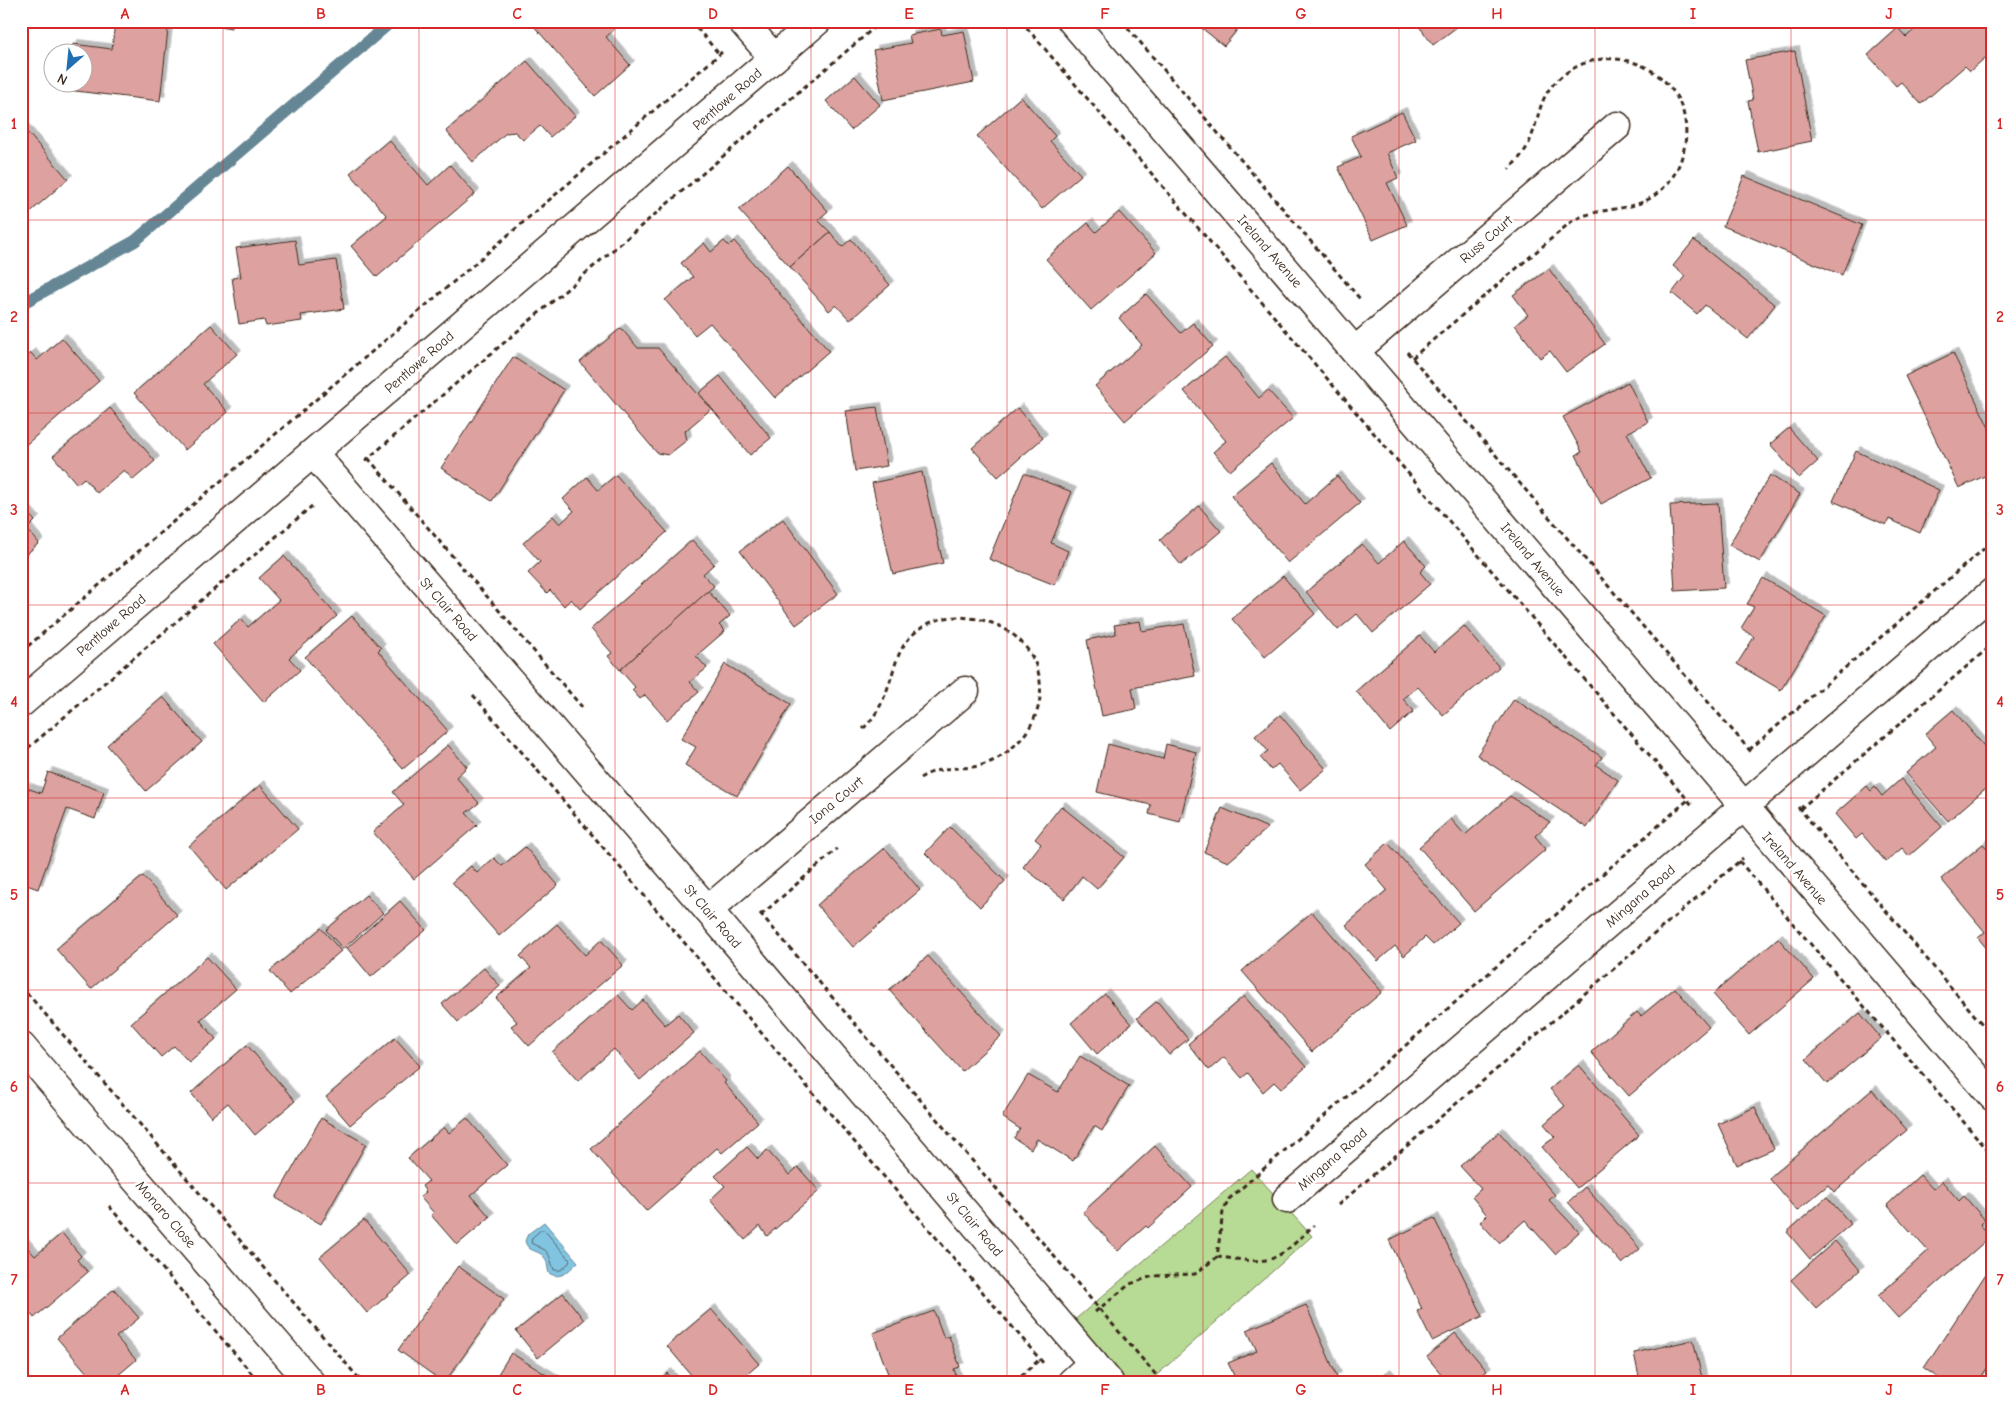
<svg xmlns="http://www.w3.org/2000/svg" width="2014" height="1403" font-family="'Comic Neue',sans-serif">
<defs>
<filter id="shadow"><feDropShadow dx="4.5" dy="-4.5" stdDeviation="0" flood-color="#0004"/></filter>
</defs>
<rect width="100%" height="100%" fill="#fff"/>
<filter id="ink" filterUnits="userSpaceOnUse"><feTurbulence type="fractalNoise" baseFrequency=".02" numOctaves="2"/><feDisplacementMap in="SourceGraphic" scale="10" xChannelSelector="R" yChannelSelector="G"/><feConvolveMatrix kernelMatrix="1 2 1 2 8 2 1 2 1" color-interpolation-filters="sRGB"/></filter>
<g filter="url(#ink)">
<polygon fill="#b7da94" stroke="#798259" points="1251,1169 1312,1236 1149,1382 1109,1382 1064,1329"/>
<path fill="#81c4e2" stroke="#658694" d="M544,1222L578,1262C569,1270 561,1281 549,1273C547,1268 548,1261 544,1257C538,1249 528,1253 525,1241L528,1234Z"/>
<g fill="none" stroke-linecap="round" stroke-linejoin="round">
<polygon stroke="#57686c" stroke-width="1" points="541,1230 544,1230 570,1260 569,1263 561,1270 554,1270 549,1255 545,1250 531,1243 532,1238"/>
<polyline stroke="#658694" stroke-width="12" points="21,304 135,241 392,21"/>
</g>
<g fill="#dda2a0" stroke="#3b2a1e" filter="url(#shadow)">
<polygon points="115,21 169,21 160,101 67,90 68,82 82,82 82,52 72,52 73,44 112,49"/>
<polygon points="192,21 232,21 231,28"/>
<polygon points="535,21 624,21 606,37 630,65 595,96 532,24"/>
<polygon points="1193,21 1244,21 1224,46"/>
<polygon points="1415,21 1465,21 1433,45"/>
<polygon points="1924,21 1993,21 1993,51 1970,71 1965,66 1921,104 1901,82 1896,86 1868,55 1898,28 1906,37"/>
<polygon points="941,29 942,35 964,31 974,82 883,100 873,50 911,43 909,35"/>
<polygon points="1795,51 1812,141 1758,152 1748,101 1753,100 1745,60"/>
<polygon points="527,61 575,116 550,137 540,126 523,140 515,132 506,133 473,162 446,131"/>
<polygon points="855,76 880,105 851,130 826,101"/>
<polygon points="1021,97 1055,136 1050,141 1081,175 1042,209 977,136"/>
<polygon points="1402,112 1416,140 1387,153 1398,178 1387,183 1407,225 1373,240 1338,167 1361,157 1351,136"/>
<polygon points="21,125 68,179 27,215 21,208"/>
<polygon points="389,140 428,185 450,165 475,194 377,277 351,246 387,216 350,173"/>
<polygon points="788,166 828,211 818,220 830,232 790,267 739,210"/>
<polygon points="1744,176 1862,225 1842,275 1723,226"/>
<polygon points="1119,212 1156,253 1091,310 1046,259 1088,223 1096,232"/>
<polygon points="830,232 842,247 851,239 890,285 850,320 836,305 829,311 790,267"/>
<polygon points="295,240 299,265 336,260 344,309 301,315 302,321 266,326 264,320 239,324 232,278 241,277 236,248"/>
<polygon points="1694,240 1775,305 1748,339 1705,305 1697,314 1672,293 1685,276 1673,266"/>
<polygon points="724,241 729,246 734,241 829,351 775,398 710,323 695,335 665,300 693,277 681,263 704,243 711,252"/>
<polygon points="1549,269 1605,344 1566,372 1550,351 1540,358 1515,325 1528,315 1513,295"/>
<polygon points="1146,294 1181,333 1193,323 1213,346 1125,421 1095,386 1142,345 1119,318"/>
<polygon points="211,325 237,354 203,384 228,412 185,450 134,393"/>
<polygon points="621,328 638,348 658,348 711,409 685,431 687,440 668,455 657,453 580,362"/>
<polygon points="62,338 99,381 21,449 21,362 31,353 37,360"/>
<polygon points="1953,353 1993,436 1993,472 1959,488 1905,376"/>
<polygon points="513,357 564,390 492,501 441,468"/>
<polygon points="1225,357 1259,398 1268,390 1293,418 1230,471 1213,452 1226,441 1184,391"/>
<polygon points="720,376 771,438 750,455 699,393"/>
<polygon points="1628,382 1648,422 1627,433 1651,478 1601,504 1576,455 1582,452 1563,417"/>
<polygon points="877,407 887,466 855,471 846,411"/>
<polygon points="110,408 155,461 133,480 124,470 97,493 84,478 77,484 53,456"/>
<polygon points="1018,408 1043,438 998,477 972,448"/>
<polygon points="1789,428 1818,461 1799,478 1770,444"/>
<polygon points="1856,451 1939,490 1920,533 1889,519 1886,525 1833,501"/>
<polygon points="1271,463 1305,504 1337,476 1360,503 1288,563 1231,496"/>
<polygon points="922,472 943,563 893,574 872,483"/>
<polygon points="1024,473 1072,492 1051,543 1068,551 1055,585 989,559"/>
<polygon points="616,475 667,532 580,609 571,599 564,606 550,590 547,593 528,573 540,562 523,543 553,516 560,524 574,511 563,499 587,477 598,490"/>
<polygon points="1770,475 1800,494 1760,562 1729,545"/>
<polygon points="1718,503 1724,588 1675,591 1670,505"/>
<polygon points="21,505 35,521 27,529 39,543 21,559"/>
<polygon points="1199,506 1221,531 1181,565 1160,540"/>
<polygon points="783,519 838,594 796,625 740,551"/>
<polygon points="692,540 714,564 703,574 714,586 620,670 608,656 612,653 591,629"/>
<polygon points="1404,541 1426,566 1420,572 1430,584 1373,633 1357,614 1338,630 1306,592 1362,544 1379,563"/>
<polygon points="284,556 337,616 289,658 300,670 264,702 213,644 241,619 248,627 279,600 259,578"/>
<polygon points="1283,576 1315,614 1265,657 1232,619"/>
<polygon points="1763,578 1826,616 1781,690 1737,664 1754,637 1741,628 1754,607 1747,604"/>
<polygon points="708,591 730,616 719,625 725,631 696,656 707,668 690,682 699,692 667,720 645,695 640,699 632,690 635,687 620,670"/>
<polygon points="352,616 381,648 378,651 448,731 403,769 305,657"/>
<polygon points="1140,621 1142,631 1184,624 1195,676 1132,688 1136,709 1102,716 1087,640 1116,634 1114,625"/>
<polygon points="1464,626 1499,667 1443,715 1418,687 1403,699 1414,711 1390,732 1356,691 1420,636 1434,652"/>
<polygon points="725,664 791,704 737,796 685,765 696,747 681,739"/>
<polygon points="163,697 202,742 146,791 107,745"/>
<polygon points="1514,699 1602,757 1596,765 1618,780 1587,828 1477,755"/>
<polygon points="1953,710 1984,746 1993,739 1993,782 1948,821 1906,773 1936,747 1925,734"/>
<polygon points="1280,715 1326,769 1300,790 1278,764 1271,770 1260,757 1268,751 1255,736"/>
<polygon points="1108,744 1163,759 1166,744 1196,752 1180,822 1149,814 1151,805 1097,792"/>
<polygon points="448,745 467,767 456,777 479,803 466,813 477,825 414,879 373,832 404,805 393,792"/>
<polygon points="48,772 104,792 95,819 67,809 38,889 21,883 21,786 41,793"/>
<polygon points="1901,779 1942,827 1909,856 1902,848 1886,862 1862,834 1856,839 1835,814 1867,786 1871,791 1875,787 1882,796"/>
<polygon points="260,785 298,829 226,890 189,846"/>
<polygon points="1510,796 1550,822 1535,836 1546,849 1474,911 1419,847 1451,819 1465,835"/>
<polygon points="1061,806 1124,857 1097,889 1082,876 1064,899 1023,867 1041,844 1035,839"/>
<polygon points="1222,808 1268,828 1228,862 1204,852"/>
<polygon points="950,827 1005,881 980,907 925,853"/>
<polygon points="1388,843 1459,923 1433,945 1425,937 1404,956 1395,946 1378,961 1346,925 1387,890 1365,864"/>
<polygon points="1983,844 1993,855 1993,956 1978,938 1985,932 1941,879"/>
<polygon points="525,847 558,885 499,936 452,882 471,866 477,873 494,858 502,866"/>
<polygon points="885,848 920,890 853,947 817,905"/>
<polygon points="143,876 177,915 91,989 56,949"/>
<polygon points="366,895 383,913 343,949 326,930"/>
<polygon points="400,901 426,930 371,977 347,948"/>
<polygon points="1312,912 1382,992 1312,1052 1242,971"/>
<polygon points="557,924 585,955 601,940 623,965 529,1046 511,1026 517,1022 496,998 531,968 520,956"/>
<polygon points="321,928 341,951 290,994 270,971"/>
<polygon points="1778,938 1814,979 1749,1035 1713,994"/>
<polygon points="928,956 1001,1036 962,1071 889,990"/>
<polygon points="207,957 236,989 200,1020 216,1039 189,1062 174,1046 161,1057 131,1023"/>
<polygon points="484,968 500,986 458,1022 442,1004"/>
<polygon points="1675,988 1709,1027 1629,1096 1591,1052 1637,1012 1641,1016"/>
<polygon points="1105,994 1131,1024 1097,1054 1071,1023"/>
<polygon points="618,995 632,1010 643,1000 665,1025 678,1014 694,1033 640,1080 614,1049 578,1081 552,1052"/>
<polygon points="1244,996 1306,1067 1281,1089 1274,1082 1263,1092 1248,1073 1242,1078 1224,1057 1209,1070 1188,1044"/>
<polygon points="1157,1001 1188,1039 1169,1055 1137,1018"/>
<polygon points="1860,1013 1881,1038 1827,1084 1806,1059"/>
<polygon points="395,1038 420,1066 350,1125 326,1097"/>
<polygon points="247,1045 295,1101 255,1135 228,1103 211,1117 191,1093"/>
<polygon points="700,1051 726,1081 724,1083 758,1122 722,1153 717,1148 646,1211 591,1149"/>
<polygon points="1080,1056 1129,1086 1102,1131 1094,1126 1073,1161 1037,1139 1031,1149 1014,1138 1020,1129 1002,1117 1028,1075 1058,1092"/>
<polygon points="1579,1065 1639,1135 1577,1188 1542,1147 1555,1137 1544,1124 1565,1106 1550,1089"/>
<polygon points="1872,1090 1907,1130 1834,1192 1828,1185 1797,1211 1769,1178"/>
<polygon points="1755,1107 1774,1149 1737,1165 1718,1124"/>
<polygon points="321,1118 366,1144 321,1224 276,1198"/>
<polygon points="467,1118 507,1165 471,1195 490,1217 457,1245 431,1215 434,1213 420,1197 426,1192 422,1186 429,1181 408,1158 444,1127 449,1133"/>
<polygon points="1499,1132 1555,1195 1549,1200 1579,1232 1555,1254 1525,1220 1499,1243 1480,1222 1487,1215 1472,1197 1481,1189 1460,1166"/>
<polygon points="1155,1146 1192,1187 1148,1228 1146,1226 1118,1251 1083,1212"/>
<polygon points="747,1147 758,1159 767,1150 789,1175 798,1167 819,1191 767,1236 760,1226 745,1240 710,1200 725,1186 715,1176"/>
<polygon points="1920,1175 1933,1189 1942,1181 1959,1201 1964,1196 1985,1220 1980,1225 1991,1236 1898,1318 1878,1296 1928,1251 1887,1205"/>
<polygon points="1585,1187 1640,1249 1622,1264 1568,1202"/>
<polygon points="1827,1197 1851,1224 1810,1259 1787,1232"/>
<polygon points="1434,1218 1483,1316 1432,1341 1417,1311 1422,1309 1389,1240"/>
<polygon points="364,1220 411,1275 367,1313 320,1257"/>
<polygon points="62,1233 81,1256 77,1260 88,1272 34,1318 23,1304 21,1305 21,1240 35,1256"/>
<polygon points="1835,1241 1860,1270 1816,1308 1791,1280"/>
<polygon points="1993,1263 1993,1359 1978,1382 1944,1382 1924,1368"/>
<polygon points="458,1266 504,1299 445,1382 443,1382 398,1350"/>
<polygon points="114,1289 139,1318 116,1337 136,1360 110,1382 95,1382 57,1338"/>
<polygon points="563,1293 584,1320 538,1358 516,1331"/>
<polygon points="1306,1305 1337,1377 1326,1382 1237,1382 1228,1363 1257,1351 1247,1330"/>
<polygon points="711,1309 759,1364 738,1382 724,1382 723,1380 721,1382 697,1382 667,1346"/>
<polygon points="934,1311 944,1338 949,1336 960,1367 954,1369 958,1382 891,1382 873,1333"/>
<polygon points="1455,1333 1487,1371 1474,1382 1448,1382 1427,1357"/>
<polygon points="1693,1340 1703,1382 1640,1382 1634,1353"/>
<polygon points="511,1353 558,1382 493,1382"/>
<polygon points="667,1373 675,1382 657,1382"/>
<polygon points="1386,1373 1394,1382 1376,1382"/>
</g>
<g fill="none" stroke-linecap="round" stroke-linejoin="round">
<g stroke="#3b2a1e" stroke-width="31">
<g id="street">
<polyline points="742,21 774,58"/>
<polyline points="1072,21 1993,1097"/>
<polyline points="1355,351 1617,126"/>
<polyline points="313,453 708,910 1109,1382"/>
<polyline points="21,703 817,21"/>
<polyline points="708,910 965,691"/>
<polyline points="21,1046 310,1382"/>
<polyline points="1287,1199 1993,592"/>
<polyline points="1072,1382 1093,1363"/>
</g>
</g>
<g stroke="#3b2a1e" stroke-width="3" stroke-dasharray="5 4" stroke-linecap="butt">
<polyline points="691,21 719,54"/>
<polyline points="1021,21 1693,806"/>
<polyline points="1122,21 1361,300"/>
<polyline points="1407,352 1752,753"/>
<path d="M1412,358L1572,221C1600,205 1635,214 1660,191C1672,181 1679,168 1683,153C1702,83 1623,33 1566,73C1539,92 1541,112 1531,138C1527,150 1518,160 1509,169"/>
<polyline points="368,458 582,707"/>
<polyline points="365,461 882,21"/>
<polyline points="21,652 722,52"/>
<polyline points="473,695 1044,1364"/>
<path d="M863,729C873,719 880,708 885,695C897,666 895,643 926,625C939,617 956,616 970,618C1038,625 1065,699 1014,746C1006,754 993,762 982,765C958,771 943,764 920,778"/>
<polyline points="1749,750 1993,541"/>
<polyline points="21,754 312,506"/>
<polyline points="1798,807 1993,1037"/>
<polyline points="1800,809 1993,644"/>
<polyline points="1739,861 1993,1156"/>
<polyline points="760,913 1162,1382"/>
<polyline points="761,915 837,849"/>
<polyline points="21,986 362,1382"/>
<polyline points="1338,1205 1743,858"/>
<polyline points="109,1206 259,1382"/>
<path d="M1217,1257C1234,1258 1257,1264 1273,1258C1288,1252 1302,1236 1314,1225"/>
<polyline points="1095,1312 1130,1284 1153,1276 1195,1274 1217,1257 1223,1212 1229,1199 1689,799"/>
<polyline points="1014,1382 1040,1359"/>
</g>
<use href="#street" stroke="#fff" stroke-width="28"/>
</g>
</g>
<path fill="none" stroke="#d62828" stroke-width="1" stroke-opacity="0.55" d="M223,21V1382M419,21V1382M615,21V1382M811,21V1382M1007,21V1382M1203,21V1382M1399,21V1382M1595,21V1382M1791,21V1382M21,220H1993M21,413H1993M21,605H1993M21,798H1993M21,990H1993M21,1183H1993"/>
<g text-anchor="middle" stroke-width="5" stroke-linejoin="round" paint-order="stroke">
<g font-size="14" fill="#3b2a1e" stroke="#fff">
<text transform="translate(727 99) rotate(-41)" y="5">Pentlowe Road</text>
<text transform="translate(1486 239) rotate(-41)" y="5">Russ Court</text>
<text transform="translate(1270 251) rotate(49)" y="5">Ireland Avenue</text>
<text transform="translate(419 362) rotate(-41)" y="5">Pentlowe Road</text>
<text transform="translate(1533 559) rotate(50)" y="5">Ireland Avenue</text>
<text transform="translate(449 609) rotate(49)" y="5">St Clair Road</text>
<text transform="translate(111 625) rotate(-41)" y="5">Pentlowe Road</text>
<text transform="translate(836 800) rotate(-40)" y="5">Iona Court</text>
<text transform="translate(1795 868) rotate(49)" y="5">Ireland Avenue</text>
<text transform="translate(1640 896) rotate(-41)" y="5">Mingana Road</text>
<text transform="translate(713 916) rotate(49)" y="5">St Clair Road</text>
<text transform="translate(1332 1159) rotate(-41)" y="5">Mingana Road</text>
<text transform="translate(166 1214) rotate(49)" y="5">Monaro Close</text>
<text transform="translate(975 1224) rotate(50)" y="5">St Clair Road</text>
</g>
</g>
<rect width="2014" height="1403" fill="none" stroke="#fff" stroke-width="55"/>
<g transform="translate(68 68) rotate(207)"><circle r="24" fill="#ffffff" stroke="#b1aaa5"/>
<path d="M0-4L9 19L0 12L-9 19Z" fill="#1f6fb2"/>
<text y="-8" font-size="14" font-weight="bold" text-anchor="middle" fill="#3b2a1e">N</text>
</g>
<rect x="28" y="28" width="1958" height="1348" fill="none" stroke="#d62828" stroke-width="2"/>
<g font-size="16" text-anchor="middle" font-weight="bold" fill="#d62828">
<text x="125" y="19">A</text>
<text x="321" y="19">B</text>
<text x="517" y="19">C</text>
<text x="713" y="19">D</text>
<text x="909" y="19">E</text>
<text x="1105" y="19">F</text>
<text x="1301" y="19">G</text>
<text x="1497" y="19">H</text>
<text x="1693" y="19">I</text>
<text x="1889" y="19">J</text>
<text x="14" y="129">1</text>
<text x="2000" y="129">1</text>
<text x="14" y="322">2</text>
<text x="2000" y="322">2</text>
<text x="14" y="515">3</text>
<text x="2000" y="515">3</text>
<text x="14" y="707">4</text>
<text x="2000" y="707">4</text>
<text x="14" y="900">5</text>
<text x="2000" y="900">5</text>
<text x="14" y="1092">6</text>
<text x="2000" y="1092">6</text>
<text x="14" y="1285">7</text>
<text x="2000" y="1285">7</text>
<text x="125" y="1395">A</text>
<text x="321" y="1395">B</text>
<text x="517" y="1395">C</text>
<text x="713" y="1395">D</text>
<text x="909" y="1395">E</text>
<text x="1105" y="1395">F</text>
<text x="1301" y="1395">G</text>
<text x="1497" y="1395">H</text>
<text x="1693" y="1395">I</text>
<text x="1889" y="1395">J</text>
</g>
</svg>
